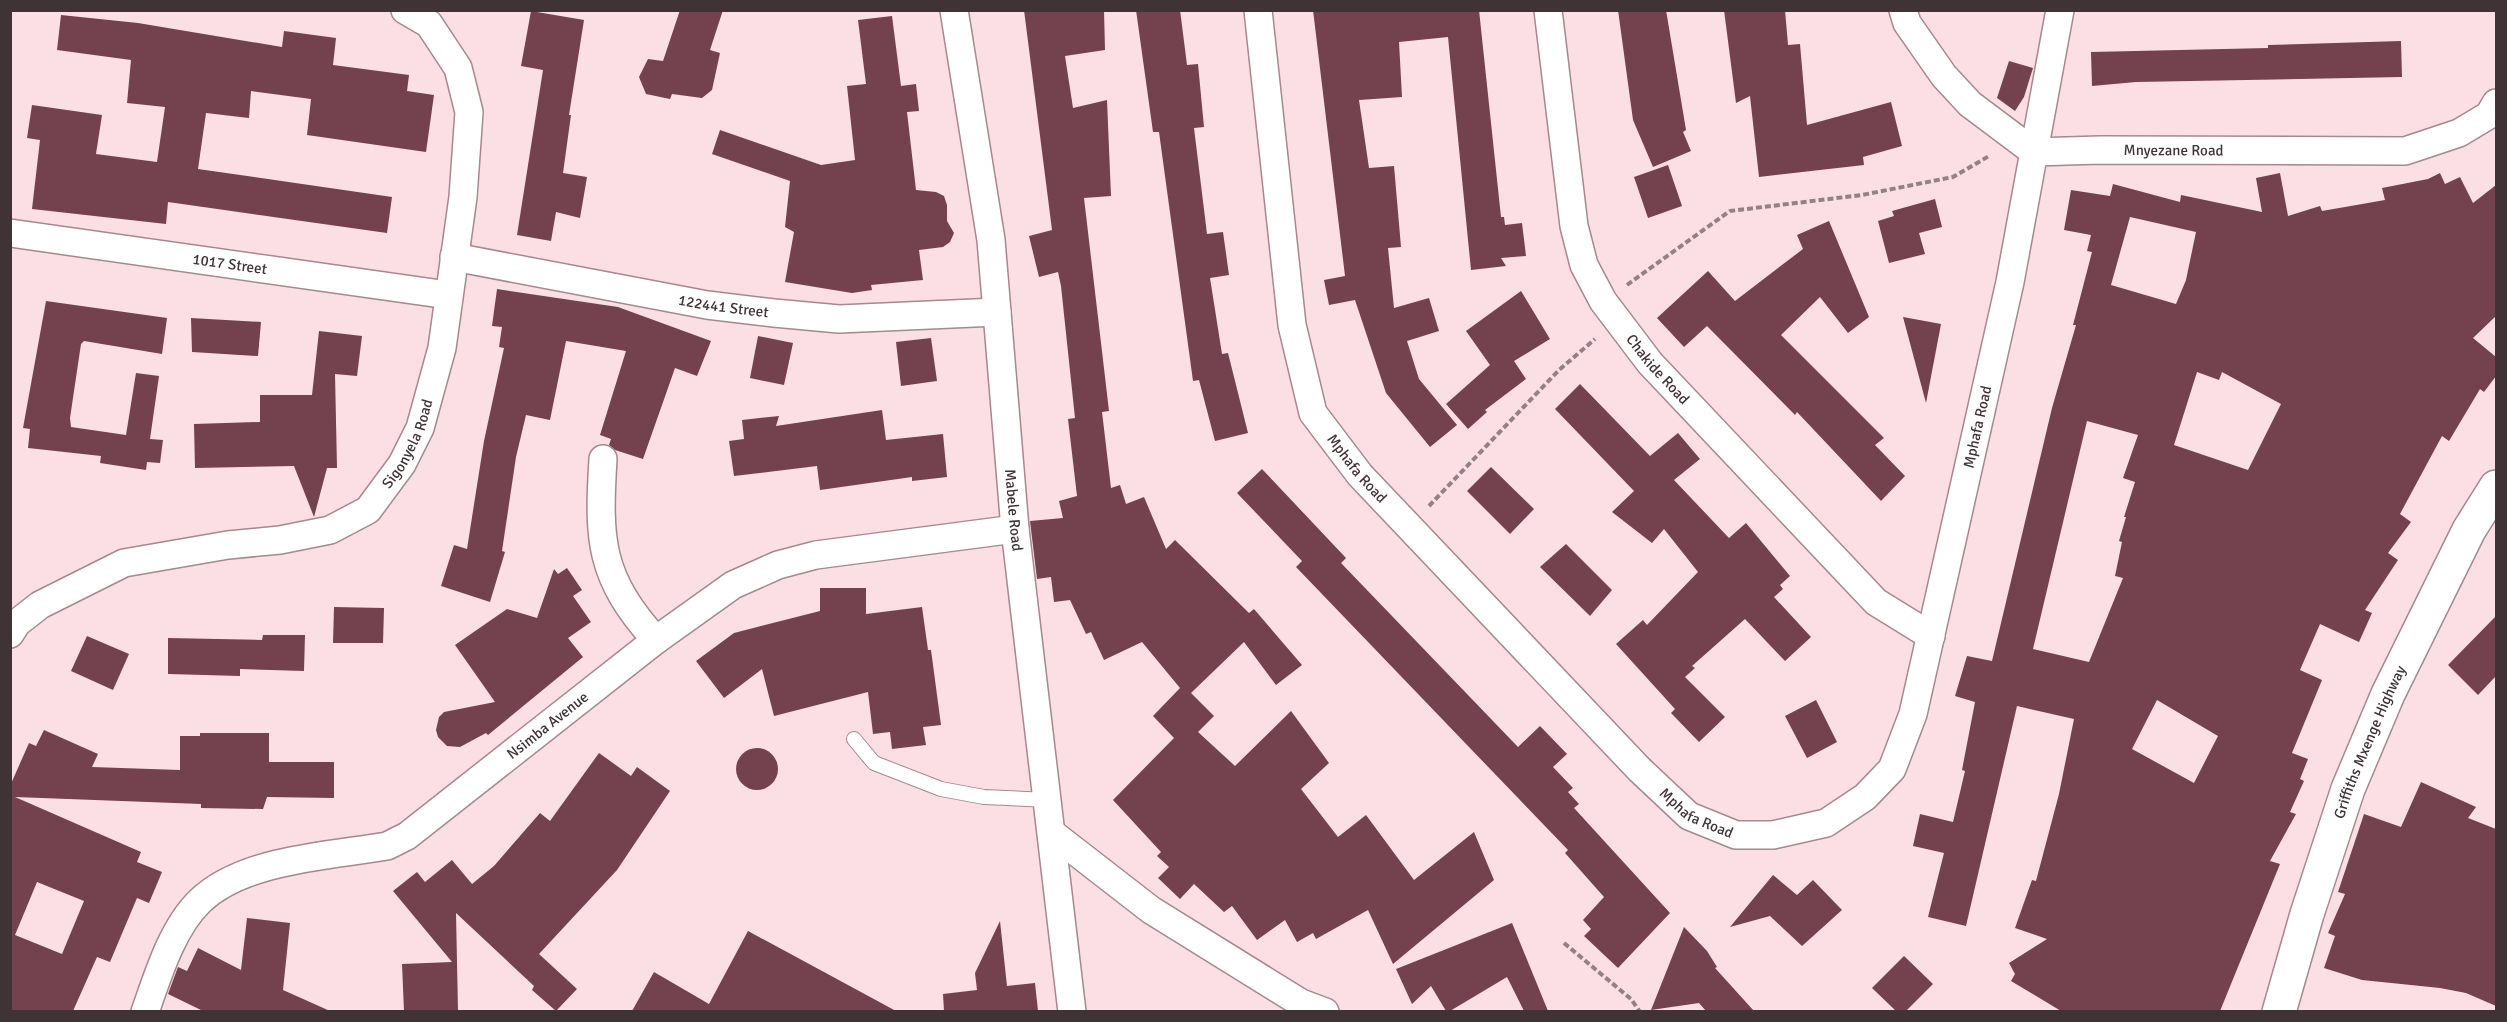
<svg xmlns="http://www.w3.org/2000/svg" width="2507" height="1022" font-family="Signika,sans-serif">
<rect width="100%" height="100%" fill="#fbdfe5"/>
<g fill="#74414e" fill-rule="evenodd">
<polygon points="680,10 723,10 710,50 720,53 712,90 702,98 672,94 670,99 646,94 639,77 648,59 663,61"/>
<polygon points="1024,10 1104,10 1105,50 1065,56 1073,108 1107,100 1111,196 1084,198 1109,411 1102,412 1111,488 1120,485 1126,504 1144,497 1166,549 1175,540 1249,613 1254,609 1302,665 1276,685 1244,642 1191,693 1214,716 1198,732 1235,766 1291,711 1329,763 1301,789 1338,837 1366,815 1414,880 1474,832 1494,880 1393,964 1368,910 1316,939 1313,933 1297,942 1285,920 1257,940 1232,906 1224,912 1194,884 1180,899 1158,878 1169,867 1157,856 1161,852 1113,800 1174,738 1153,716 1180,688 1142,642 1104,660 1091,632 1086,634 1070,600 1054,602 1051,577 1037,579 1030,521 1063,518 1059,501 1077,496 1068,419 1075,418 1061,286 1058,272 1039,277 1029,236 1052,230"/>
<polygon points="1136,10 1180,10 1187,65 1198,64 1204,127 1194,128 1207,234 1223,232 1229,275 1210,278 1222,354 1228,353 1248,433 1215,441 1199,380 1193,381 1159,132 1153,132"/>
<polygon points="1313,10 1479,10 1501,217 1504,217 1505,225 1522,223 1526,256 1501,258 1506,266 1471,270 1448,37 1399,42 1402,97 1359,100 1369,168 1394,166 1401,247 1388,248 1394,308 1429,298 1439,331 1407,341 1419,379 1457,425 1430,447 1386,393 1355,300 1329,305 1324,280 1345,276"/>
<polygon points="1618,10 1666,10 1686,130 1683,132 1691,151 1653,167 1633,120"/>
<polygon points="1724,10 1785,10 1788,45 1800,44 1807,125 1891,102 1902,146 1863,157 1864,165 1759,177 1750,96 1736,103"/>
<polygon points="531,11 584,20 569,115 571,115 563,173 587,177 580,218 556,212 551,241 517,235 543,70 521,66"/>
<polygon points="61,15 138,23 282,47 284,31 336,38 333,65 409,75 407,91 434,95 426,152 307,135 311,99 251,91 249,118 206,113 198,169 392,197 387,233 168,202 166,224 32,209 40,140 27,138 32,105 102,115 96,154 157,162 165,107 127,103 131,60 57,50"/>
<polygon points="892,16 901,86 916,84 919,111 907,112 916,190 936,192 944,196 947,205 947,221 954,233 950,242 943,247 919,250 923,280 871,285 872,290 852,293 785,282 794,232 785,227 790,181 712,154 720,130 821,165 855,160 847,86 866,84 858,20"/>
<polygon points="2401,41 2402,77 2136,82 2092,86 2091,52 2268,48 2268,45"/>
<polygon points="2009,61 2033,68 2024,97 2015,111 1997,98"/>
<polygon points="1668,165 1682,206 1648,218 1634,177"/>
<path d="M2280,173L2288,216L2320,206L2322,211L2385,200L2382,188L2428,179L2440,173L2445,184L2460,177L2473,203L2496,185V316L2473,338L2496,357V376L2484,392L2480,389L2449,441L2442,436L2400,514L2411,522L2388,553L2398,560L2365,610L2372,613L2359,642L2320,624L2300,670L2322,680L2292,753L2308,759L2300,779L2304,781L2290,812L2296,814L2270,861L2280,864L2220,1011H2061L2011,981L2015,974L2009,963L2047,939L2015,928L2032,880L2036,881L2059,794L2074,719L2017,706L1966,926L1928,917L1944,853L1913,846L1920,814L1953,822L1965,771L1962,770L1975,702L1955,696L1967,656L1992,661L2052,408L2076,325H2073L2092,252L2087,251L2091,235L2064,230L2071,190L2110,196L2113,184L2180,202L2181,195L2262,212L2256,178ZM2130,217L2196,232L2186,280L2176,304L2111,285ZM2197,372L2219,380L2222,372L2281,404L2248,470L2174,445ZM2087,421L2138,435L2123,478L2135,482L2124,517H2126L2119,541L2122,542L2115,576L2123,578L2089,662L2033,649ZM2157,700L2218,736L2194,783L2132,749Z"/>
<polygon points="1935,199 1942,227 1919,233 1925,254 1889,263 1878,221 1894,216 1892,211"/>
<polygon points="1829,221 1869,317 1848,333 1820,297 1781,335 1884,438 1875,445 1905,476 1881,501 1797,412 1795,415 1707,326 1684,347 1657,318 1708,271 1735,301 1803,249 1797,235"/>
<polygon points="497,289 618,307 711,341 697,376 675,368 643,459 615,450 609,445 611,439 600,435 626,351 566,341 550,420 526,415 516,457 502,551 505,552 490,602 441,586 454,545 467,549 484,441 504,348 499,347 502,327 492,326"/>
<polygon points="1521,291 1550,339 1514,361 1526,379 1485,410 1487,412 1468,429 1446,404 1490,365 1466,331"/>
<polygon points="46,301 167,318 162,354 84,341 81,344 70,418 71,427 126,435 136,373 159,376 150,439 163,440 160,463 147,462 146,470 100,463 101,456 28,448 30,429 23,428"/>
<polygon points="1903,317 1941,324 1926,403"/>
<polygon points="191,318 261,322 258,356 192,352"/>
<polygon points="319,331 362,336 357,376 335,374 337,468 327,468 314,517 294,466 195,468 194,424 260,422 260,395 312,395"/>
<polygon points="758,336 793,343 784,385 750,378"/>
<polygon points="931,338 937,381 901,386 896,342"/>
<polygon points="1580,384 1650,456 1678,433 1700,459 1674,480 1729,538 1746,523 1790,576 1780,585 1783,589 1774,597 1811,637 1785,661 1745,619 1692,666 1695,668 1685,677 1725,717 1699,742 1671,713 1675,709 1616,644 1643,620 1647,625 1698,572 1664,529 1652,543 1612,512 1634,491 1555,409"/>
<polygon points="882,410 886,440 943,434 947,477 912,481 912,477 820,490 817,466 734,476 729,441 744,439 742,420 779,416 776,426"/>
<polygon points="1491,467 1534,509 1510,534 1467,491"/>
<polygon points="1262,469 1346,558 1341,563 1518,747 1540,726 1567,754 1553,767 1573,788 1568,792 1579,804 1574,808 1670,913 1618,968 1584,936 1591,929 1583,920 1604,897 1565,853 1568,850 1296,567 1302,561 1237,493"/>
<polygon points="1566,544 1612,590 1590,616 1540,567"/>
<polygon points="567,568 582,590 573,596 591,622 568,638 583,657 488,735 486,733 460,747 447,746 438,737 436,730 439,717 444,712 495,702 455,645 507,609 537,618 554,569 558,574"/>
<polygon points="820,588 866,588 866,614 922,607 928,650 931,650 941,725 923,727 926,745 892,749 890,732 873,734 868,692 774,716 762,669 724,698 696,661 734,633 820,611"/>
<polygon points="334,607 384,608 383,643 333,643"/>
<polygon points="2496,616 2496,676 2478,695 2448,665"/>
<polygon points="263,635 305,635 304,671 240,669 240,676 168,674 168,638 262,640"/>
<polygon points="87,636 129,654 113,690 71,671"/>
<polygon points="1816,700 1837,742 1807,758 1785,716"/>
<path d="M44,730L98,754L92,767L180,770V736H200V733H269V762H334V798L267,797L263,809L201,808V804L15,797L141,852L137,862L162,872L149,903L137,898L110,962L97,957L73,1011H10V786L29,743L36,746ZM37,882L84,901L62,954L15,935Z"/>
<circle cx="757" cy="769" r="21"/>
<polygon points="599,753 631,776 637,767 670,791 617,870 539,954 577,989 556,1011 532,990 534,986 456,913 458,1011 404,1011 402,964 452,962 393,891 417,872 425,882 452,860 472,884 494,866 540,813 550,821"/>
<polygon points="2421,782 2476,807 2468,818 2496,829 2496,1006 2466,993 2440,988 2362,980 2324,968 2335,936 2328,933 2345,894 2338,892 2364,814 2401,827"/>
<polygon points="1773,875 1797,895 1813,880 1842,910 1802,946 1770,916 1730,927"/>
<polygon points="247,918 290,923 283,990 330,1011 203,1011 168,994 178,967 187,971 198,948 241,970"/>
<polygon points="1000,921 1007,986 1035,983 1038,1011 944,1011 943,994 977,990 975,973"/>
<polygon points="1512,923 1548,1011 1524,1011 1507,977 1450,1011 1446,1011 1431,986 1412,1004 1396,969"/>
<polygon points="1684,927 1707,951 1717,967 1715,968 1754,1011 1706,1011 1699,1003 1651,1010"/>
<polygon points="748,931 896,1011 632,1011 654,972 709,1004"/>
<polygon points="1904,956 1933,984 1906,1011 1896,1011 1872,988"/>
</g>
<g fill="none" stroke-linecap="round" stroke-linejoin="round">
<g stroke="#a6888e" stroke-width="16">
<polyline id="service" points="854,739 874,763 941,789 984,797 1048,800"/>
</g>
<g stroke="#a6888e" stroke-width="30">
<g id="minor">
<path id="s1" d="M954,10L991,240L1015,529L1072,1012"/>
<path id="s2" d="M1258,10L1292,325L1313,413L1360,475L1640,770L1689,816L1736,835H1773L1826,823L1865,797L1892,769L1913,714L2010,282L2060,10"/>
<path id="s3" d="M1548,10L1574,226L1584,265L1603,301L1650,363L1876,602L1931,636"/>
<path id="s4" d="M1903,10L1907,23L1944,76L1970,104L2034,152L2100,150L2405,151L2459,133L2489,115L2496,103"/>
<path id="s5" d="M10,233L448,295"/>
<path id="s6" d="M454,257L707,305L774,313L839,319L997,312"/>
<path d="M603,459C598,540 599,577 656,640"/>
<path id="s7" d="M10,634L17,623L40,605L124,563L228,545L280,540L330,530L368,510L402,464L420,428L442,348L463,197L469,112L458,68L429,24L405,10"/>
<polyline points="1053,834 1151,910 1301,1003 1325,1012"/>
<path id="s8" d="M145,1012C158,975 172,928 200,901C244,859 329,856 387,846L407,836L656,640L733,585L778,565L816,555L1015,529"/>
</g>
</g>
<g stroke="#a6888e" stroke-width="36">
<g id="tertiary">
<path id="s9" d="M2279,1012L2307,914L2348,789L2388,694L2469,530L2496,487"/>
</g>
</g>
<g stroke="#958185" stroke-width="4" stroke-dasharray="6 3" stroke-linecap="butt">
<polyline points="1627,285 1730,211 1862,195 1953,177 1989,156"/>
<polyline points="1429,506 1559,370 1595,339"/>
<polyline points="1564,943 1631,999 1640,1012"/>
</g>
<use href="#service" stroke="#fff" stroke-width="14"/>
<use href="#minor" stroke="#fff" stroke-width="27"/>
<use href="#tertiary" stroke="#fff" stroke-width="33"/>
</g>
<g text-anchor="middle" stroke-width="6" stroke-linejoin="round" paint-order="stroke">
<g font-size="15" fill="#403335" stroke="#fff">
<text dy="5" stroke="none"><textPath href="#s4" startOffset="336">Mnyezane Road</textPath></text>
<text dy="5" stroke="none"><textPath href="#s5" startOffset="222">1017 Street</textPath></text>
<text dy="5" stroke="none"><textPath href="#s6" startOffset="274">122441 Street</textPath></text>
<text dy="5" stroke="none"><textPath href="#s3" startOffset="386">Chakide Road</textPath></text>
<text dy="5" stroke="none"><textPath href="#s2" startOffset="1540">Mphafa Road</textPath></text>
<text dy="5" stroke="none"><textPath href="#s7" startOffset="466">Sigonyela Road</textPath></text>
<text dy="5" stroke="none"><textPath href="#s2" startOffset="478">Mphafa Road</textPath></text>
<text dy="5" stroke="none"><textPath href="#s1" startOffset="504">Mabele Road</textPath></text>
<text dy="5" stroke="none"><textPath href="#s8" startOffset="524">Nsimba Avenue</textPath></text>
<text dy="5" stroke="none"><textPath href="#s9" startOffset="285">Griffiths Mxenge Highway</textPath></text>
<text dy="5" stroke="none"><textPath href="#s2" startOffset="964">Mphafa Road</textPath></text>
</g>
</g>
<rect width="2507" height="1022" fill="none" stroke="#403335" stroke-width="24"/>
</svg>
